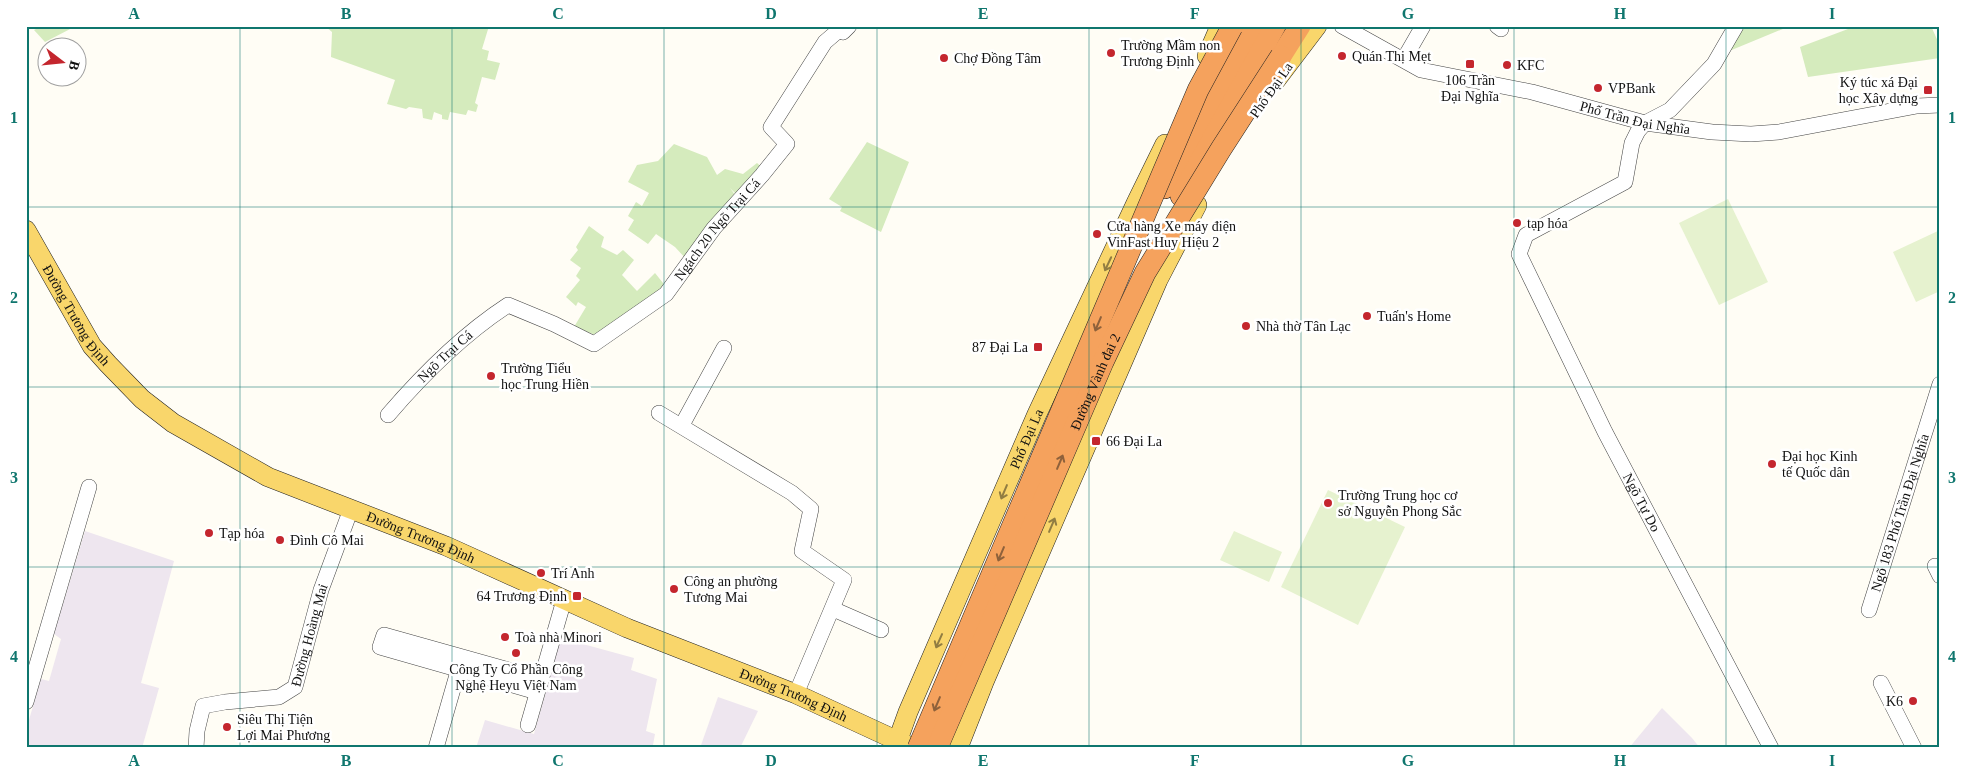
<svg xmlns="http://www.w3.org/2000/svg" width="1966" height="774" font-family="Georgia,serif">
<rect width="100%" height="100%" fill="#fffdf5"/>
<g fill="#eee6ef">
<polygon points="85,531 174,561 141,683 159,688 142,748 26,748 26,730 41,679 49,681 61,639 54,634"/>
<polygon points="561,638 634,658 631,670 657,679 646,731 655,734 653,745 663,748 476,748 485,720 534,734"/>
<polygon points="718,697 758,711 740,748 700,748"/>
<polygon points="1662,708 1692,738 1700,748 1629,748"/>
</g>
<g fill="#d5ebbd">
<polygon points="42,26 76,26 45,42 34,30"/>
<polygon points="325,26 489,26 482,49 489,51 487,60 500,63 495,80 482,77 475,103 478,105 476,112 468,110 466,115 450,112 448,120 442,119 442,115 434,112 432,120 423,118 422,109 409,107 406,109 387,104 395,80 331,57 332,32"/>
<polygon points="1738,26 1790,26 1722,54"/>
<polygon points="1856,26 1931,26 1940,46 1940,58 1808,77 1800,47"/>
<polygon points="867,142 909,162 881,232 840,211 842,207 829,199"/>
<polygon points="674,144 707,157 717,175 725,169 743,174 757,163 764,169 739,197 730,188 736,196 688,261 675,247 656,234 648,244 628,230 634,220 628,216 636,202 642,206 649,193 628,182 637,165 658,161"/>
<polygon points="589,226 604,237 601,247 617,255 623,250 634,260 622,275 637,291 655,273 667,288 601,337 574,327 586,307 578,302 576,306 566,297 580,280 576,276 581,268 570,260 578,250 576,247"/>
</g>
<g fill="#e6f2cf">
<polygon points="1728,199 1768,282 1719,305 1679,223"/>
<polygon points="1940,230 1940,291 1916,302 1893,252"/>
<polygon points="1328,490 1405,527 1358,625 1281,587"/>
<polygon points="1234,531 1282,552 1269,582 1220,560"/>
</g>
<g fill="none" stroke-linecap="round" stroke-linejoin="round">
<g stroke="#444" stroke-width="16">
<g id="minor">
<path id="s1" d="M1342,26L1421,70L1532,92L1645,123L1712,132L1751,134L1779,132L1917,106L1940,105"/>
<polyline points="1497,26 1501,29"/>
<path id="s2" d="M1736,26L1714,64L1670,110L1645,123L1638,131L1632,143L1625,182L1526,235L1519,254L1605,432L1771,748"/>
<polyline points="1404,59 1423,26"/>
<polyline points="659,413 792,493 811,509 802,551 844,580 796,694"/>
<path id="s3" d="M388,415C424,373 462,335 508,305L554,324L594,344L666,294L714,228L762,175L787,144L771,127L825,42L839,30L843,32L849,26"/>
<polyline points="682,425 724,348"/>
<polyline points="1935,566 1940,576"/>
<polyline points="833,609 881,630"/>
<path id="s4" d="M1869,610L1940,384"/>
<polyline points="1881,683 1914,748"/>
<polyline points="537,692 380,647 384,635 541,679"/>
<polyline points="26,702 89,487"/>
<polyline points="528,725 564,600"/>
<path id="s5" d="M196,748L197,731L203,706L225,702L279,697L295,687L321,590L351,509"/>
<polyline points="436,748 461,661"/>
</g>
</g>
<g stroke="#222" stroke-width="20">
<g id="major">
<polyline points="1207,56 1220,26"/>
<polyline points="1276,80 1317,26"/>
<path id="s6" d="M26,230L92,346L108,364L142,399L173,423L268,477L446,546L627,628L796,694L913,748"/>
<path id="s7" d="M895,748L908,712L1037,414L1137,201L1165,144"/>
<polyline points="958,748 984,682 1158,280 1197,205"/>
</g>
</g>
<g stroke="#222" stroke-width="22">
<g id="highway">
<polyline points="1281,56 1300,26"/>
<polyline points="1165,188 1209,105 1255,26"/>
<polyline points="1181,196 1275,26"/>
</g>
</g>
<use href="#minor" stroke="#fff" stroke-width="15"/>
<use href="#major" stroke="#f9d66b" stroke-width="19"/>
<use href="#highway" stroke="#f5a25d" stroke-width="21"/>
<g stroke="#222" stroke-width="22" stroke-linecap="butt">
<g id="highway-bridge">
<polyline points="918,748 1198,90 1232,27"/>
<path id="s8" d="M937,748L1103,362L1145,273L1221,149L1281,56"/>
</g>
</g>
<use href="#highway-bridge" stroke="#f5a25d" stroke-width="21"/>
</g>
<defs><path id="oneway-shaft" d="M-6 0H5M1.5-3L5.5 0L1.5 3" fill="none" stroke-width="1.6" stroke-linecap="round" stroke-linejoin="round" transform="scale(1.25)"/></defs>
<g stroke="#917d42">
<use href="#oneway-shaft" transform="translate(1108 264) rotate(115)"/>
<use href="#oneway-shaft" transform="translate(1004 492) rotate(113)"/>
<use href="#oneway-shaft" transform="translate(1052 525) rotate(-67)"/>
<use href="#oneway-shaft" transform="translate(939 641) rotate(114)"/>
</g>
<g stroke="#8e613b">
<use href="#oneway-shaft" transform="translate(1098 324) rotate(113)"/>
<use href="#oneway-shaft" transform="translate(1060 462) rotate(-67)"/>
<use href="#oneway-shaft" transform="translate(1001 554) rotate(113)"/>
<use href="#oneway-shaft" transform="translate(937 704) rotate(113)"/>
</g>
<path fill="none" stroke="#0f766e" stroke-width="1" stroke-opacity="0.55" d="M240,26V748M452,26V748M664,26V748M877,26V748M1089,26V748M1301,26V748M1514,26V748M1726,26V748M26,207H1940M26,387H1940M26,567H1940"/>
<g fill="#c4262e" stroke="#fff" stroke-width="2">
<circle cx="1111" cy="53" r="5"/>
<circle cx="1342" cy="56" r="5"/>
<circle cx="944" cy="58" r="5"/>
<rect x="1465" y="59" width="10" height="10" rx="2.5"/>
<circle cx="1507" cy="65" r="5"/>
<circle cx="1598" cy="88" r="5"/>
<rect x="1923" y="85" width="10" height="10" rx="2.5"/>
<circle cx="1517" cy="223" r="5"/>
<circle cx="1097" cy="234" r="5"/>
<circle cx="1367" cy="316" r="5"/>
<circle cx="1246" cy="326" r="5"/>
<rect x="1033" y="342" width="10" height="10" rx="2.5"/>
<circle cx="491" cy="376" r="5"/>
<rect x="1091" y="436" width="10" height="10" rx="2.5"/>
<circle cx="1772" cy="464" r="5"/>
<circle cx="1328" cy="503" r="5"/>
<circle cx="209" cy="533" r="5"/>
<circle cx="280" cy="540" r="5"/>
<circle cx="541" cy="573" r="5"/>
<circle cx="674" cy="589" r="5"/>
<rect x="572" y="591" width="10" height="10" rx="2.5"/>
<circle cx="505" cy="637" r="5"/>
<circle cx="516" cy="653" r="5"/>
<circle cx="1913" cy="701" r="5"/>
<circle cx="227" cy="727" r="5"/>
</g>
<g text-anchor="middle" stroke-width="5" stroke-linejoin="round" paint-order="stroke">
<g font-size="14" fill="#111" stroke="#fff" text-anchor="start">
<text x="1121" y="50">Trường Mầm non<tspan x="1121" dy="16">Trương Định</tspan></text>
<text x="1352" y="61">Quán Thị Mẹt</text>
<text x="954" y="63">Chợ Đồng Tâm</text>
<text x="1517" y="70">KFC</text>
<text x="1470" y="85" text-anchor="middle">106 Trần<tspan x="1470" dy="16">Đại Nghĩa</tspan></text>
<text x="1918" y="87" text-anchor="end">Ký túc xá Đại<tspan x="1918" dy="16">học Xây dựng</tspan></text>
<text x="1608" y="93">VPBank</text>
<text x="1527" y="228">tạp hóa</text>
<text x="1107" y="231">Cửa hàng Xe máy điện<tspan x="1107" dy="16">VinFast Huy Hiệu 2</tspan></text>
<text x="1377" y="321">Tuấn's Home</text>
<text x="1256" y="331">Nhà thờ Tân Lạc</text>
<text x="1028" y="352" text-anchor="end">87 Đại La</text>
<text x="501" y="373">Trường Tiểu<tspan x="501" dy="16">học Trung Hiền</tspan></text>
<text x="1106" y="446">66 Đại La</text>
<text x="1782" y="461">Đại học Kinh<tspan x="1782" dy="16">tế Quốc dân</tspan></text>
<text x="1338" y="500">Trường Trung học cơ<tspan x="1338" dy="16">sở Nguyễn Phong Sắc</tspan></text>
<text x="219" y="538">Tạp hóa</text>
<text x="290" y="545">Đình Cô Mai</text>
<text x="551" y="578">Trí Anh</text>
<text x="684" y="586">Công an phường<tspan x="684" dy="16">Tương Mai</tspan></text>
<text x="567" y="601" text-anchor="end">64 Trương Định</text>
<text x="515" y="642">Toà nhà Minori</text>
<text x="516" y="674" text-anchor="middle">Công Ty Cổ Phần Công<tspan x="516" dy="16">Nghệ Heyu Việt Nam</tspan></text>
<text x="1903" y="706" text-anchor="end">K6</text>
<text x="237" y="724">Siêu Thị Tiện<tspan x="237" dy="16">Lợi Mai Phương</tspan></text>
</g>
<g font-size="14" fill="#111" stroke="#fff">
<text transform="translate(1271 90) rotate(-55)" y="5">Phố Đại La</text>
<text dy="5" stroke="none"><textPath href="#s1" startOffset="310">Phố Trần Đại Nghĩa</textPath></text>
<text dy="5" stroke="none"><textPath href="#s3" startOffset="428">Ngách 20 Ngõ Trại Cá</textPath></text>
<text dy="5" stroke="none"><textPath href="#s6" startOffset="99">Đường Trương Định</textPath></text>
<text dy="5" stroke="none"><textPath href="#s3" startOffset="82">Ngõ Trại Cá</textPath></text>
<text dy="5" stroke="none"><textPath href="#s8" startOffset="399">Đường Vành đai 2</textPath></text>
<text dy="5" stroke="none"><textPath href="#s7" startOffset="336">Phố Đại La</textPath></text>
<text dy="5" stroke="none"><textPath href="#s2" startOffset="609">Ngõ Tự Do</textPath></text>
<text dy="5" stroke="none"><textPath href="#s4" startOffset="102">Ngõ 183 Phố Trần Đại Nghĩa</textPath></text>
<text dy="5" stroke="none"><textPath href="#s6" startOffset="519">Đường Trương Định</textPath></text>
<text dy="5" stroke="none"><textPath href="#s5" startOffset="192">Đường Hoàng Mai</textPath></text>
<text dy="5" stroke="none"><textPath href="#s6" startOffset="924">Đường Trương Định</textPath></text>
</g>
</g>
<rect width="1966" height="774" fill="none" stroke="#ffffff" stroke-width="55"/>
<g transform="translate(62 62) rotate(106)"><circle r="24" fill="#ffffff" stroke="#a0a0a0"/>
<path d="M0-4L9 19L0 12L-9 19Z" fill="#c4262e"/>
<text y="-8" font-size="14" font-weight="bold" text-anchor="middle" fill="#111111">B</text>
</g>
<rect x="28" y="28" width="1910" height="718" fill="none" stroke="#0f766e" stroke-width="2"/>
<g font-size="16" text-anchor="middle" font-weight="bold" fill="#0f766e">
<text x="134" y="19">A</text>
<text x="346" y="19">B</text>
<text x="558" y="19">C</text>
<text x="771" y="19">D</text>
<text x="983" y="19">E</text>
<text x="1195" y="19">F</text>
<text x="1408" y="19">G</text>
<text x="1620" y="19">H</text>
<text x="1832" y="19">I</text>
<text x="14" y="123">1</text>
<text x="1952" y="123">1</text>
<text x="14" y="303">2</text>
<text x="1952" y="303">2</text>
<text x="14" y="483">3</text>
<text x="1952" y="483">3</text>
<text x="14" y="662">4</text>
<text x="1952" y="662">4</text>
<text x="134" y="766">A</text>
<text x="346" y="766">B</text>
<text x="558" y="766">C</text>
<text x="771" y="766">D</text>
<text x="983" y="766">E</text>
<text x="1195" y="766">F</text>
<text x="1408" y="766">G</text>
<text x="1620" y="766">H</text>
<text x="1832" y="766">I</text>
</g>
</svg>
